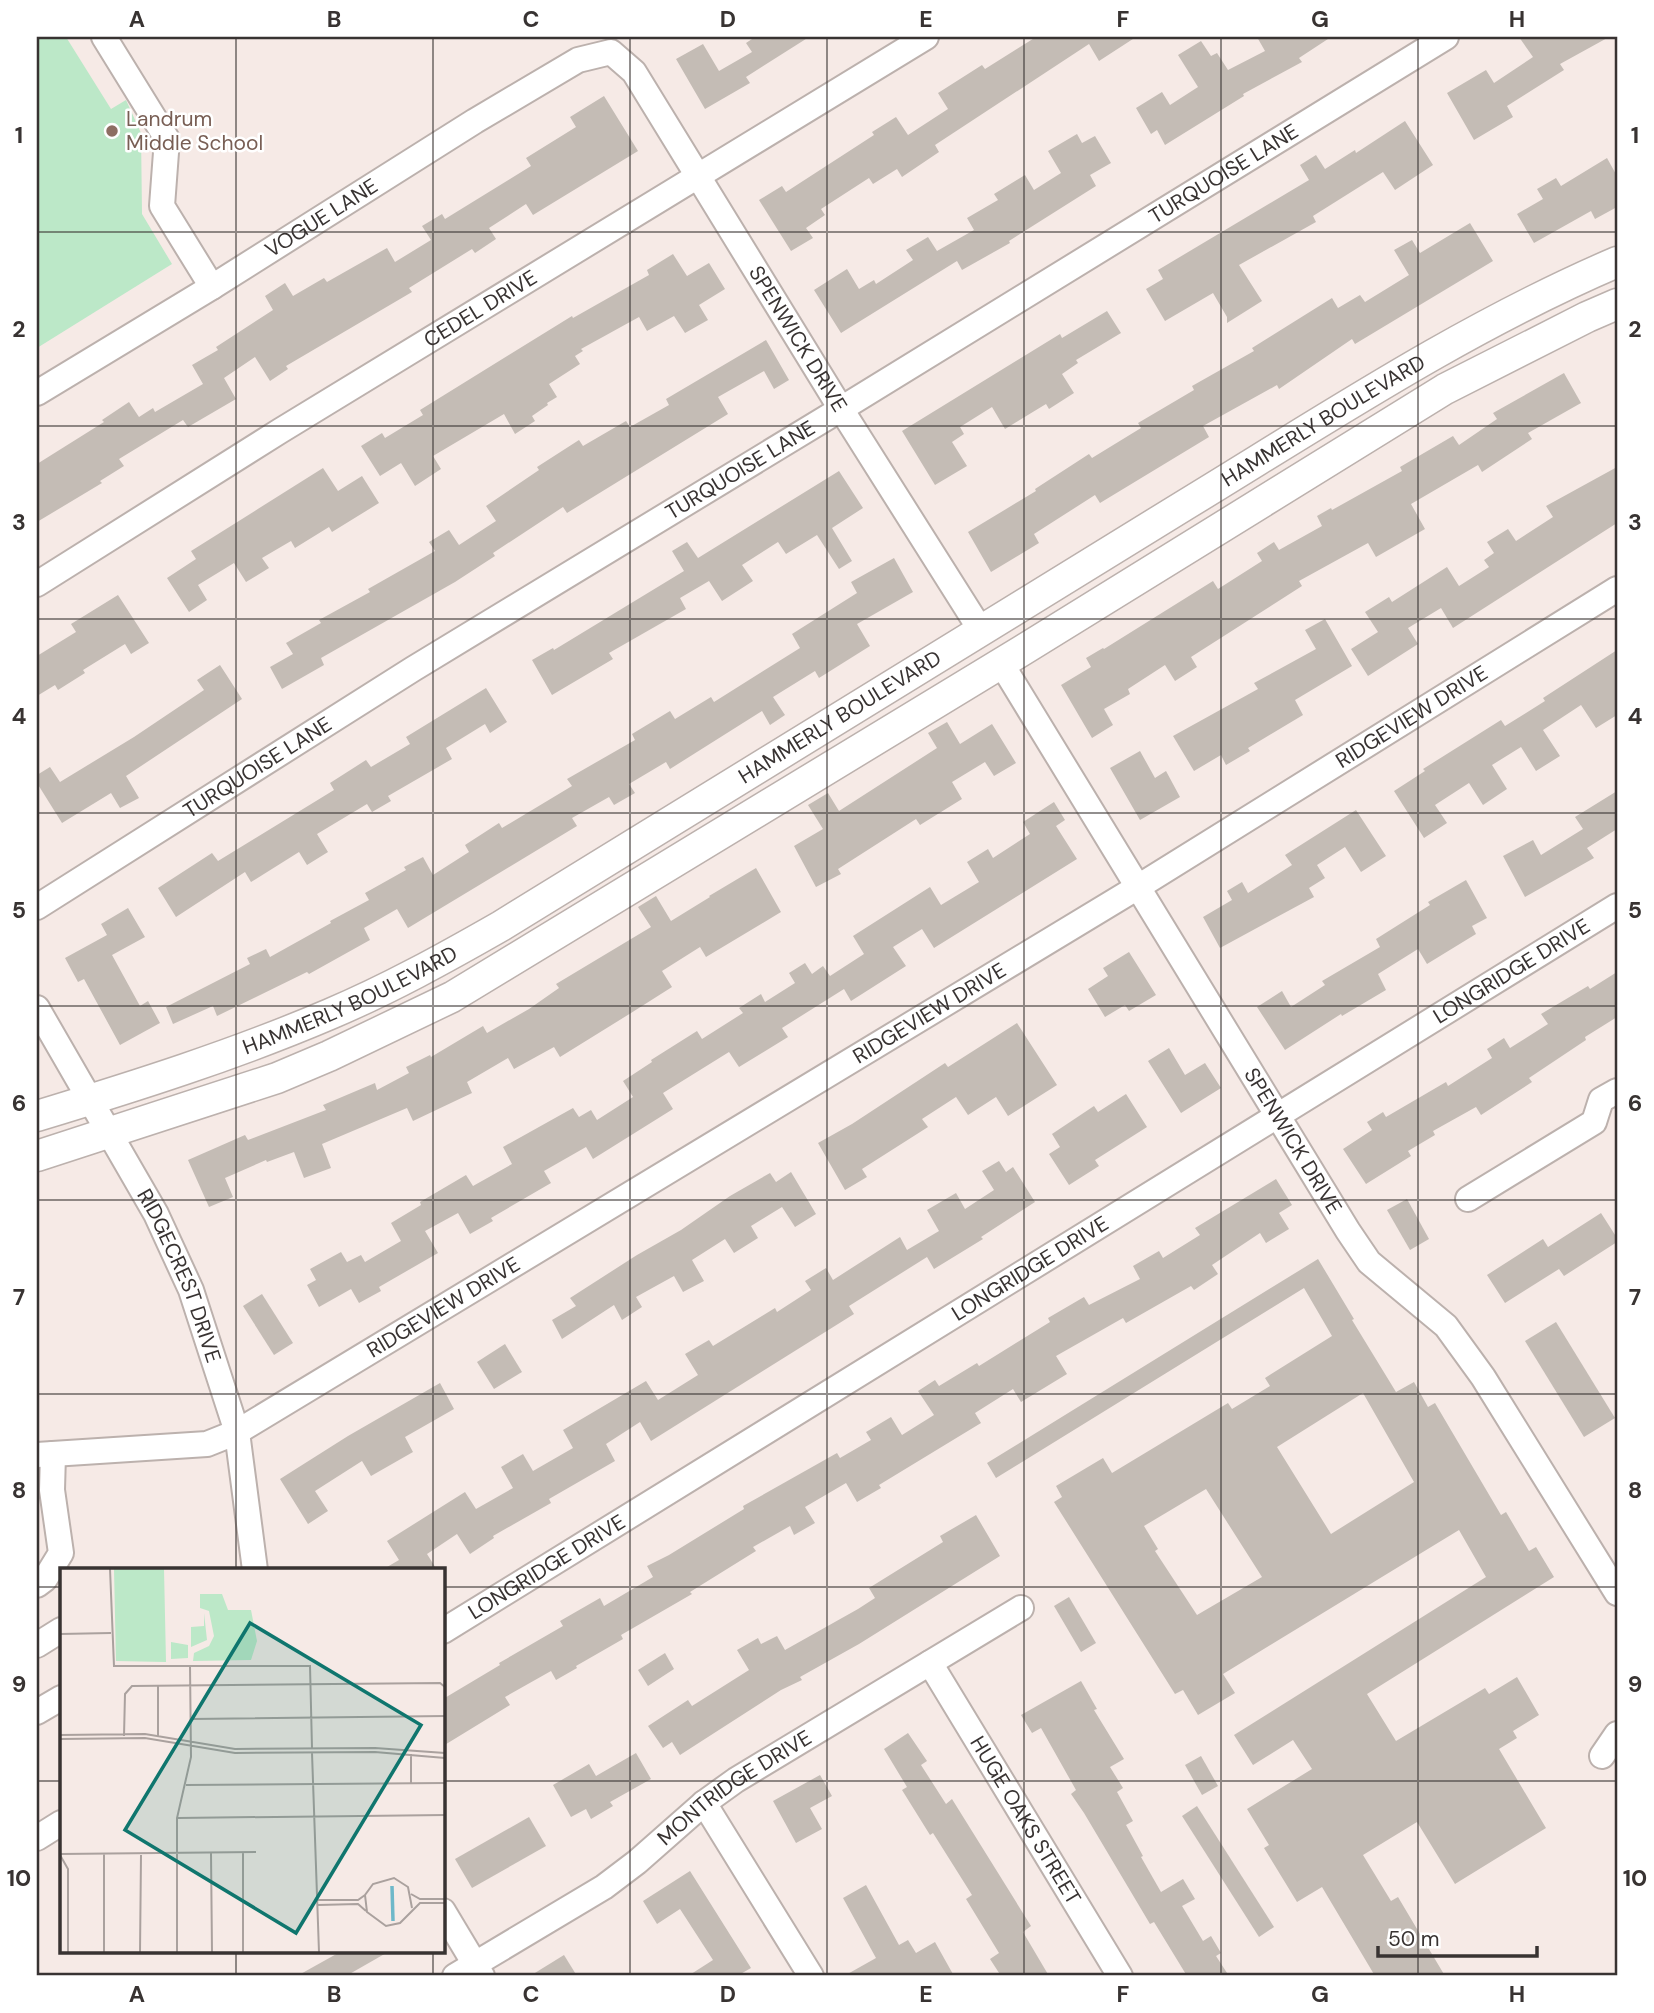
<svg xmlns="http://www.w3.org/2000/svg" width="1654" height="2013" font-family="'DM Sans',sans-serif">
<rect width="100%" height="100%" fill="#f6eae6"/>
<polygon fill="#bce8c8" points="37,37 66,37 111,109 126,100 141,133 142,214 172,264 37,348"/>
<g fill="#c4bcb5" fill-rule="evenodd">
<polygon points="755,37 809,37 746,77 750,83 705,109 676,59 703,44 719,71 752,52 746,43"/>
<polygon points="1036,37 1136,37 1099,61 1089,44 935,145 939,152 902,177 897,169 873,184 869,178 821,209 825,215 806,228 813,238 791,251 759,200 782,186 786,192 874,135 872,132 896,117 908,135 948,109 938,93 982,65 985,69"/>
<polygon points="1257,37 1331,37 1299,58 1302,62 1243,94 1244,96 1165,145 1157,130 1151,134 1136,108 1162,92 1170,105 1198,87 1178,55 1201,41 1211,56 1217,53 1228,70 1265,51"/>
<polygon points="1519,37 1609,37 1560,64 1564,70 1507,106 1513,117 1474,140 1447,93 1486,70 1494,83 1533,57"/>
<polygon points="604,96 638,151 533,215 526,204 489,228 496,239 475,253 472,249 409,288 412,292 286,366 288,369 270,381 255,357 224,378 236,399 188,427 183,420 119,459 124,466 100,481 102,483 37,522 37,464 104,422 102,420 129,402 139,417 153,408 155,412 203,384 192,365 218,350 216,347 273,310 265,296 285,283 293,296 324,278 327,282 387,248 395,262 431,240 422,226 442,214 445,219 531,166 526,158 576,127 570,117"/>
<polygon points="1405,121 1433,165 1395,190 1383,172 1313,216 1316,222 1239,265 1262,301 1227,323 1227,317 1213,293 1165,321 1146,289 1163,279 1158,270 1309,180 1300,165 1316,155 1325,169 1355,150 1356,153"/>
<polygon points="1077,134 1082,143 1095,136 1111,163 1090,175 1096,186 1009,241 1010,243 962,270 957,261 841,333 814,290 847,269 859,289 874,280 876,284 913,260 906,250 928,237 937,251 974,230 967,218 998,200 994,194 1025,175 1034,190 1061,173 1048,151"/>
<polygon points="1607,158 1617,176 1617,207 1595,219 1591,211 1534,243 1517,214 1543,199 1537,189 1556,178 1561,186"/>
<polygon points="1470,223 1493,261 1355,344 1352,339 1279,389 1277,385 1203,426 1209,437 1100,503 1095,495 1034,534 1039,543 991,572 968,532 1036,491 1035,489 1089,454 1092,458 1141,428 1138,423 1194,390 1192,386 1254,351 1252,348 1332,298 1338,308 1360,295 1365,302 1409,275 1394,250 1412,240 1420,253"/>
<polygon points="673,254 687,276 709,263 725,289 699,305 708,320 685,333 674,316 647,331 639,317 581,349 583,351 575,356 580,364 549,384 557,397 547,403 548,405 532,416 535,421 515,434 504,414 433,456 441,469 415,486 401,463 380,476 361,446 382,433 385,438 423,415 420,410 572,316 573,318 649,275 647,270"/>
<polygon points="1107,311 1121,333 1076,360 1078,363 1062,374 1074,393 1049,409 1046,404 1005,429 992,407 960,427 964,434 952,442 967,466 935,485 902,431 1060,334 1062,338"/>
<polygon points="766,340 789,380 774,389 764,371 718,397 728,414 567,513 563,507 493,553 495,556 455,582 321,658 324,665 282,689 270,667 293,654 286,643 321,623 319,620 370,592 368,589 435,551 429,542 449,530 459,545 496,521 486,506 539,470 537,467 579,440 583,446 626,421 630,427 669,405 666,399"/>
<polygon points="1564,373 1581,403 1528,433 1532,439 1482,472 1478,465 1411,504 1425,529 1376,557 1368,543 1299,581 1302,586 1191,657 1197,667 1175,681 1165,665 1128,689 1130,694 1104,709 1113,725 1092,738 1061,685 1091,667 1086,658 1103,648 1104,649 1213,581 1218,589 1262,561 1257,553 1274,542 1279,550 1322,526 1317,516 1331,508 1332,510 1402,471 1400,467 1453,436 1459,445 1497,419 1493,413"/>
<polygon points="1617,467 1617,523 1453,628 1441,608 1408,628 1418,644 1368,676 1351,649 1378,632 1365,612 1389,597 1392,602 1447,567 1459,586 1489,567 1484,560 1494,553 1487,542 1508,529 1516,541 1553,517 1546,506"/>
<polygon points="323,468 338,491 362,476 379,503 332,532 329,527 295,548 291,541 262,558 269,568 246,582 234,563 198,585 207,600 189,612 167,578 196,559 191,551"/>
<polygon points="839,471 863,508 832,528 852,561 839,569 817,535 786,554 778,542 742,565 753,581 722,601 709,581 680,598 686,609 609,653 613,659 552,695 532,660 553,648 554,650 684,571 672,551 687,542 698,558"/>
<polygon points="894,558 913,592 857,624 870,646 819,678 815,671 773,697 785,715 770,725 762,711 670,769 666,762 629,784 635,793 614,805 609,797 572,818 577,826 408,928 397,909 364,928 370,940 309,974 307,972 217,1016 213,1006 173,1024 166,1007 250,964 247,958 266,949 270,957 331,923 330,921 369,900 365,893 406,870 404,867 423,857 433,875 469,852 465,845 499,823 502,828 572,786 567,779 635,740 632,734 670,711 675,719 711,697 714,702 800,648 792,634 857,593 851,582"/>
<polygon points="118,595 149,643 131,654 125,644 83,670 85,673 58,690 55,685 37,696 37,656 76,632 71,624"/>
<polygon points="1325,619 1352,666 1295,700 1303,715 1248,748 1250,751 1226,765 1221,755 1194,771 1173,736 1258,689 1254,683 1316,649 1305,630"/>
<polygon points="1617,650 1617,715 1596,728 1581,705 1543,730 1560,756 1536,771 1521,747 1492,765 1507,789 1483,805 1469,783 1435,805 1447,823 1424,838 1394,791 1425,771 1423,769 1501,720 1505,726 1545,701 1543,698"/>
<polygon points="220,665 242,699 126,776 139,798 120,808 111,793 62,823 37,783 37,775 50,767 60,782 134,737 204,690 197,680"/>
<polygon points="486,688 507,722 490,733 485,724 446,748 452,759 388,796 391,801 372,812 367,804 317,834 328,852 307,865 299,852 251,882 245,872 176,917 158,888 212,853 218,861 334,790 330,783 366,760 371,767 410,744 406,737"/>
<polygon points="947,722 960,744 992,724 1016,763 994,776 985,762 952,782 962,799 920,825 916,819 838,869 841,874 816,887 794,846 823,829 808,805 828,793 839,811 937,748 928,733"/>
<polygon points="1140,751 1155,778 1166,771 1180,797 1140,820 1110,768"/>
<polygon points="1617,791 1617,829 1587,848 1594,858 1525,897 1503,856 1533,840 1541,855 1583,829 1575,817"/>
<polygon points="1054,802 1065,820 1056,826 1077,859 934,948 922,929 893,947 906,966 851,1001 844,989 782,1028 788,1037 739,1067 729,1052 663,1093 673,1109 593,1159 586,1147 544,1171 551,1183 491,1218 493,1221 470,1234 458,1213 425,1231 438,1253 379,1287 381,1291 359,1303 351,1289 319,1307 307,1285 316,1280 310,1269 341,1252 347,1262 361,1255 365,1262 401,1241 391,1223 421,1205 420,1202 466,1175 473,1186 512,1164 503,1147 573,1108 579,1117 591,1110 597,1120 633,1097 623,1081 652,1062 651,1060 697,1031 702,1039 743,1013 739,1008 761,994 765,1002 795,983 789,973 805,963 812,974 823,966 830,976 864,954 853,936 930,887 941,905 979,882 967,862 988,849 993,858 1030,834 1023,822"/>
<polygon points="1356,810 1386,856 1361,872 1345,847 1317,865 1325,878 1309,888 1314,897 1220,948 1203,917 1232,900 1227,891 1242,882 1248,893 1292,865 1285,855"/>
<polygon points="756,868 781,912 706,957 700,947 662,971 672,987 631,1013 560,1057 554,1047 514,1069 508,1058 467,1082 472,1093 413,1121 407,1108 322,1144 331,1168 304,1178 294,1152 267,1162 266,1160 225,1178 233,1197 209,1207 188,1160 245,1135 248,1140 326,1110 323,1105 375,1083 377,1090 409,1073 406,1067 430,1055 431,1057 483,1026 487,1033 529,1009 559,988 556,984 651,927 638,907 656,896 671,921 710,897 709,896"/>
<polygon points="1466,880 1487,918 1472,926 1476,934 1427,964 1418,949 1378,974 1386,990 1342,1016 1341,1014 1285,1050 1257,1007 1282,991 1291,1007 1325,985 1322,981 1380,947 1376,939 1430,905 1428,902"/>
<polygon points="128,908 145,937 112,955 140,1006 148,1001 160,1023 120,1045 84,979 78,982 65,958 107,935 101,924"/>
<polygon points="1129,952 1156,995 1129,1011 1125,1005 1105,1017 1088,989 1108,976 1103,968"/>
<polygon points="1617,972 1617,1017 1585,1037 1586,1040 1529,1078 1532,1082 1481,1115 1476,1107 1433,1131 1435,1135 1408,1151 1411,1156 1366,1184 1343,1149 1372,1130 1367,1122 1383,1112 1386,1117 1446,1082 1448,1086 1492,1058 1487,1049 1504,1038 1510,1048 1548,1024 1541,1014 1588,986 1590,989"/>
<polygon points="1017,1023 1057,1085 1008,1116 996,1097 968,1115 956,1097 922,1119 928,1127 862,1169 867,1177 845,1190 818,1143 852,1124 945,1063 948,1067"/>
<polygon points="1169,1048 1185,1075 1205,1063 1221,1088 1181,1113 1148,1061"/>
<polygon points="1126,1094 1147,1127 1095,1160 1099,1166 1069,1185 1049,1154 1060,1147 1052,1134 1094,1106 1098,1112"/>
<polygon points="999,1161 1006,1172 1013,1167 1035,1202 981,1237 983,1239 934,1269 927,1257 849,1306 854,1314 651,1441 640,1422 606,1444 615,1461 549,1499 551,1503 493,1536 494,1538 470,1554 457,1534 427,1554 437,1570 382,1570 399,1560 387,1541 465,1492 476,1509 513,1488 501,1467 523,1454 533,1471 573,1448 563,1430 646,1381 658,1400 698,1375 685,1354 709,1340 713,1346 775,1308 777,1312 811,1290 805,1281 826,1268 833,1280 900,1237 907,1250 939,1231 927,1210 956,1193 965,1209 994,1190 982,1171"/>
<polygon points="791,1172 816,1214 795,1227 782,1207 751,1226 758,1238 734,1253 725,1239 692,1260 704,1281 683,1292 674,1276 636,1297 642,1307 622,1320 614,1305 562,1339 552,1320 576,1306 570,1298 637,1255 681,1230 730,1196 770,1173 776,1182"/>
<polygon points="1276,1179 1292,1205 1279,1213 1289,1229 1266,1243 1260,1233 1212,1265 1218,1274 1194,1290 1191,1286 1126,1323 1123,1318 1056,1356 1067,1374 1021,1402 1013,1389 975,1413 981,1423 879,1485 881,1488 857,1502 846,1483 805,1507 815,1523 794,1535 790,1526 753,1547 756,1551 690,1592 692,1594 621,1635 623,1639 576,1666 577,1668 556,1680 551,1671 505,1697 510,1705 443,1746 443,1699 500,1665 499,1663 563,1626 560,1621 600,1598 604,1606 653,1577 647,1566 669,1555 744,1509 743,1506 837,1453 840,1458 871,1440 866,1432 891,1417 902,1435 934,1415 918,1391 935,1380 939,1386 977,1363 979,1366 1050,1322 1048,1318 1084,1297 1089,1305 1140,1279 1133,1266 1159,1251 1163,1258 1200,1235 1195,1228"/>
<polygon points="1407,1199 1429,1239 1410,1250 1387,1210"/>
<polygon points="1601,1213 1617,1238 1617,1242 1564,1276 1559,1269 1505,1303 1487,1275 1543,1239 1548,1247"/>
<path d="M1318,1259L1354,1319L1352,1320L1396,1392L1414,1382L1428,1407L1435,1403L1501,1515L1506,1512L1529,1551L1536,1547L1554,1577L1367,1694L1396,1741L1485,1688L1489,1694L1517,1677L1539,1715L1513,1731L1517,1738L1499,1749L1546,1828L1455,1884L1417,1822L1363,1855L1391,1901L1398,1897L1445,1976H1375L1322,1887L1297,1902L1264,1848L1269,1845L1247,1809L1312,1769L1293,1740L1253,1765L1234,1735L1486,1577L1459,1530L1223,1674L1235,1693L1198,1715L1183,1690L1175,1694L1054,1502L1062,1497L1056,1486L1103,1458L1112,1473L1228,1403L1232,1409L1270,1386L1265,1378L1332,1336L1304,1288L996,1478L987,1463ZM1363,1393L1414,1482L1331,1534L1277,1447ZM1206,1489L1262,1577L1197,1615L1155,1551L1158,1549L1144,1526Z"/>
<polygon points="262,1294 293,1343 274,1355 243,1306"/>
<polygon points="1556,1322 1615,1418 1584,1437 1525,1341"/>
<polygon points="505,1344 522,1372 494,1389 477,1362"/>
<polygon points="440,1383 454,1409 405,1437 413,1452 371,1476 362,1461 315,1491 328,1511 308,1524 280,1479 348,1436"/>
<polygon points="976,1515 1000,1556 859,1644 800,1677 802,1680 781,1690 680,1755 672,1742 663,1748 648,1726 688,1700 692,1706 749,1670 737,1650 758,1638 761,1644 777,1636 785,1650 858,1609 875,1598 869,1588 943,1542 940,1536"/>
<polygon points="1069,1597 1096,1643 1081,1652 1054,1606"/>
<polygon points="665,1653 674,1669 648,1686 638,1670"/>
<polygon points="1081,1681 1097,1709 1094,1710 1124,1759 1110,1767 1123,1788 1117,1792 1133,1821 1126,1825 1143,1856 1141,1857 1161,1892 1183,1879 1195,1899 1182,1906 1203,1941 1211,1936 1221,1953 1216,1956 1229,1976 1187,1976 1154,1922 1150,1924 1084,1813 1071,1794 1076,1790 1041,1728 1032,1733 1021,1715"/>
<polygon points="908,1733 927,1761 921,1765 946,1804 952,1799 1031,1926 1023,1932 1049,1976 1001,1976 990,1959 999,1953 966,1899 972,1895 933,1833 930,1835 902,1790 907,1787 884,1749"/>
<polygon points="636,1753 651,1779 610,1802 613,1806 591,1819 586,1809 571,1817 553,1785 589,1764 596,1776"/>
<polygon points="1201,1756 1218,1786 1202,1795 1185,1765"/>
<polygon points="820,1775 832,1796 810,1808 822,1829 796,1843 773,1801"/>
<polygon points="1197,1806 1274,1927 1259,1937 1182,1816"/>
<polygon points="529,1817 546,1846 472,1888 455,1859"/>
<polygon points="690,1871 751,1968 737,1976 688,1976 713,1960 680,1909 657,1924 643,1901"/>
<polygon points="866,1885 899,1945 908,1940 916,1953 935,1942 954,1976 844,1976 876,1958 843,1898"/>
<polygon points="340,1952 388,1952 346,1976 297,1976"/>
<polygon points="564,1955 577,1976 530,1976"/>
</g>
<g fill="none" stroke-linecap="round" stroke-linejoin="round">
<g stroke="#bcb1ad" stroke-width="28">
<g id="minor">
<polyline points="104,37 167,139 162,206 212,287"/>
<path id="s1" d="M37,393L212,287L475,121L578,60L611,52L634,72L841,409L980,629"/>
<path id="s2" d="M37,584L280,431L926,37"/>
<path id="s3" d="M1001,663L1348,1231L1369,1262L1446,1326L1483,1377L1617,1593"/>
<path id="s4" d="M37,907L413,669L841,409L1446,37"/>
<path id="s5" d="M37,1008L156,1214L191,1290L237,1432L255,1570"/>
<polyline points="1468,1199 1594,1122 1601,1100 1617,1091"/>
<path id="s6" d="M37,1455L207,1444L237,1432L1138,887L1617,589"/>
<polyline points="37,1585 45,1579 61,1553 52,1490 53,1454"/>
<path id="s7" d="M443,1631L1617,906"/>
<polyline points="37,1645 61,1630"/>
<path id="s8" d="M930,1663L1120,1976"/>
<polyline points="37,1712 61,1698"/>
<polyline points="1602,1756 1617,1734"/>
<polyline points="704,1803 811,1976"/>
<polyline points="37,1838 61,1823"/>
<polyline points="443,1911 482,1976"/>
<path id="s9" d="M455,1976L604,1887L637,1862L704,1803L736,1780L1021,1608"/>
</g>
</g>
<g stroke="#bcb1ad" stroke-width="33">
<g id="major">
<path id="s10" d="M37,1116C136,1086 234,1055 330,1014C389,989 445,958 501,926C729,786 956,644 1185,505C1326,419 1465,327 1617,262"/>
<polyline points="37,1156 277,1078 329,1056 452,997 1023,650 1445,389 1587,317 1617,304"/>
</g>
</g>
<use href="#minor" stroke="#fff" stroke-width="24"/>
<use href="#major" stroke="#fff" stroke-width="30"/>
</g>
<path fill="none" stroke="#383332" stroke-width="2" stroke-opacity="0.55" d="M236,37V1570M433,37V1570M630,37V1976M827,37V1976M1024,37V1976M1221,37V1976M1418,37V1976M37,232H1617M37,426H1617M37,619H1617M37,813H1617M37,1006H1617M37,1200H1617M37,1394H1617M37,1587H61M443,1587H1617M37,1781H61M443,1781H1617M236,1952V1976M433,1952V1976"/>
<circle fill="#8d6e63" stroke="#fff" stroke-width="2.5" cx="112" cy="131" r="7"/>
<g text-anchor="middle" stroke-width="5" stroke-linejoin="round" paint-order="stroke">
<g font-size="21" fill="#785e54" stroke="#fff" text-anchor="start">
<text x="126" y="126">Landrum<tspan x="126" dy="24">Middle School</tspan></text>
</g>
<g font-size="21" fill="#383332" stroke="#fff">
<text dy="7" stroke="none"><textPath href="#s4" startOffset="1395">TURQUOISE LANE</textPath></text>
<text dy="7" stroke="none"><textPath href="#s1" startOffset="334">VOGUE LANE</textPath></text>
<text dy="7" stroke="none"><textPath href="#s2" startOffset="522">CEDEL DRIVE</textPath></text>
<text dy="7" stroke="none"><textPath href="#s1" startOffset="1013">SPENWICK DRIVE</textPath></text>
<text dy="7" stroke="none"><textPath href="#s10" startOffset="1468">HAMMERLY BOULEVARD</textPath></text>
<text dy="7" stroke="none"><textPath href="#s4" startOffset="828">TURQUOISE LANE</textPath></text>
<text dy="7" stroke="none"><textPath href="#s10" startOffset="901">HAMMERLY BOULEVARD</textPath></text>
<text dy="7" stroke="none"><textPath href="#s6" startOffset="1578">RIDGEVIEW DRIVE</textPath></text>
<text dy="7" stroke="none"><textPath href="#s4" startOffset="261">TURQUOISE LANE</textPath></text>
<text dy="7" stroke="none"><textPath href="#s7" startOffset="1256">LONGRIDGE DRIVE</textPath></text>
<text dy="7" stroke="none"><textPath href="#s10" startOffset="334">HAMMERLY BOULEVARD</textPath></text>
<text dy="7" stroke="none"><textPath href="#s6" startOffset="1012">RIDGEVIEW DRIVE</textPath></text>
<text dy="7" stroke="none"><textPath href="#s3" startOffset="560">SPENWICK DRIVE</textPath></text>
<text dy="7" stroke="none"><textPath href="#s7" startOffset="690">LONGRIDGE DRIVE</textPath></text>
<text dy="7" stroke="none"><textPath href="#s5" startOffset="304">RIDGECREST DRIVE</textPath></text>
<text dy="7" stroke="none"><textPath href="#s6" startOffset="444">RIDGEVIEW DRIVE</textPath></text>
<text dy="7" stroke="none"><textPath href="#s7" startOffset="122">LONGRIDGE DRIVE</textPath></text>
<text dy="7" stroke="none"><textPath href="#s9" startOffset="338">MONTRIDGE DRIVE</textPath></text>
<text dy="7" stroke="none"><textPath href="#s8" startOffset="184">HUGE OAKS STREET</textPath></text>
</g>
</g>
<g transform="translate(60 1568)">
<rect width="385" height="385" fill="#f6eae6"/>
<path d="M54,1H104L106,94L56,93ZM140,26H162L168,42H191L197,73L191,92L133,93L134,85L149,78L154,68L149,43L140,40ZM144,45L147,72L131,79V59L144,58ZM111,74L128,77V90L111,91Z" fill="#bce8c8"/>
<path fill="none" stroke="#6eb8c9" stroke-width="3.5" d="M332,318L333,353"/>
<path fill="none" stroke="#aaa19e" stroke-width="2" d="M50,1L54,98H250L252,180M0,66L51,65M132,151L385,148M0,167L85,166L175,181L315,180L385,185M64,168L65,126L72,118L380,115L385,119M98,169V118M0,171L85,170L175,185L315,184L385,190M252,185L259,384M351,186V215M126,217L385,215M118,250L385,247M183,284V384M151,285L152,384M0,286L196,284M0,287L8,301V384M351,326L360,331H385M258,332H298L305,327M258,337L298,336L306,343M352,340L348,319L334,310L313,316L305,327L307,344L326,358L340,355L360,335H385M44,384V286M80,384L81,287M117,384V250L131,189L130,98"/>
<path fill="#0f766e" fill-opacity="0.15" stroke="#0f766e" stroke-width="3.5" d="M190,55L361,157L236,365L65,262Z"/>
<rect width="385" height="385" fill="none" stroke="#383332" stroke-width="3.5"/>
</g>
<rect width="1654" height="2013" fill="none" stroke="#ffffff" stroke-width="77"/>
<path d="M1378 1946v10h159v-10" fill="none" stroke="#383332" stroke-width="3.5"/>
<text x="1388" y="1946" font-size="21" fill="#383332" stroke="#ffffff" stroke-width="5" paint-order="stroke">50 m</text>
<rect x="38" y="38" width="1578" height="1936" fill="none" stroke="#383332" stroke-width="2.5"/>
<g font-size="23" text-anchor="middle" font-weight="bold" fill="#383332">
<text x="137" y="27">A</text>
<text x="334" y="27">B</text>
<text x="531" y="27">C</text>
<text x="728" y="27">D</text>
<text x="926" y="27">E</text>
<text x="1123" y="27">F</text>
<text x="1320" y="27">G</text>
<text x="1517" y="27">H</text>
<text x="19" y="143">1</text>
<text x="1635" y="143">1</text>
<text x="19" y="337">2</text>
<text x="1635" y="337">2</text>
<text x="19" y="530">3</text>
<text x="1635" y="530">3</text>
<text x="19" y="724">4</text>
<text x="1635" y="724">4</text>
<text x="19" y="918">5</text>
<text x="1635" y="918">5</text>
<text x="19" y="1111">6</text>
<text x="1635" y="1111">6</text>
<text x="19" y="1305">7</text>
<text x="1635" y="1305">7</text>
<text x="19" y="1498">8</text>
<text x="1635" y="1498">8</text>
<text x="19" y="1692">9</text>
<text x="1635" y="1692">9</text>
<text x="19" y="1886">10</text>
<text x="1635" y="1886">10</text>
<text x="137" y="2002">A</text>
<text x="334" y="2002">B</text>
<text x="531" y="2002">C</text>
<text x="728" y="2002">D</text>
<text x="926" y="2002">E</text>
<text x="1123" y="2002">F</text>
<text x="1320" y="2002">G</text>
<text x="1517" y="2002">H</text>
</g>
</svg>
